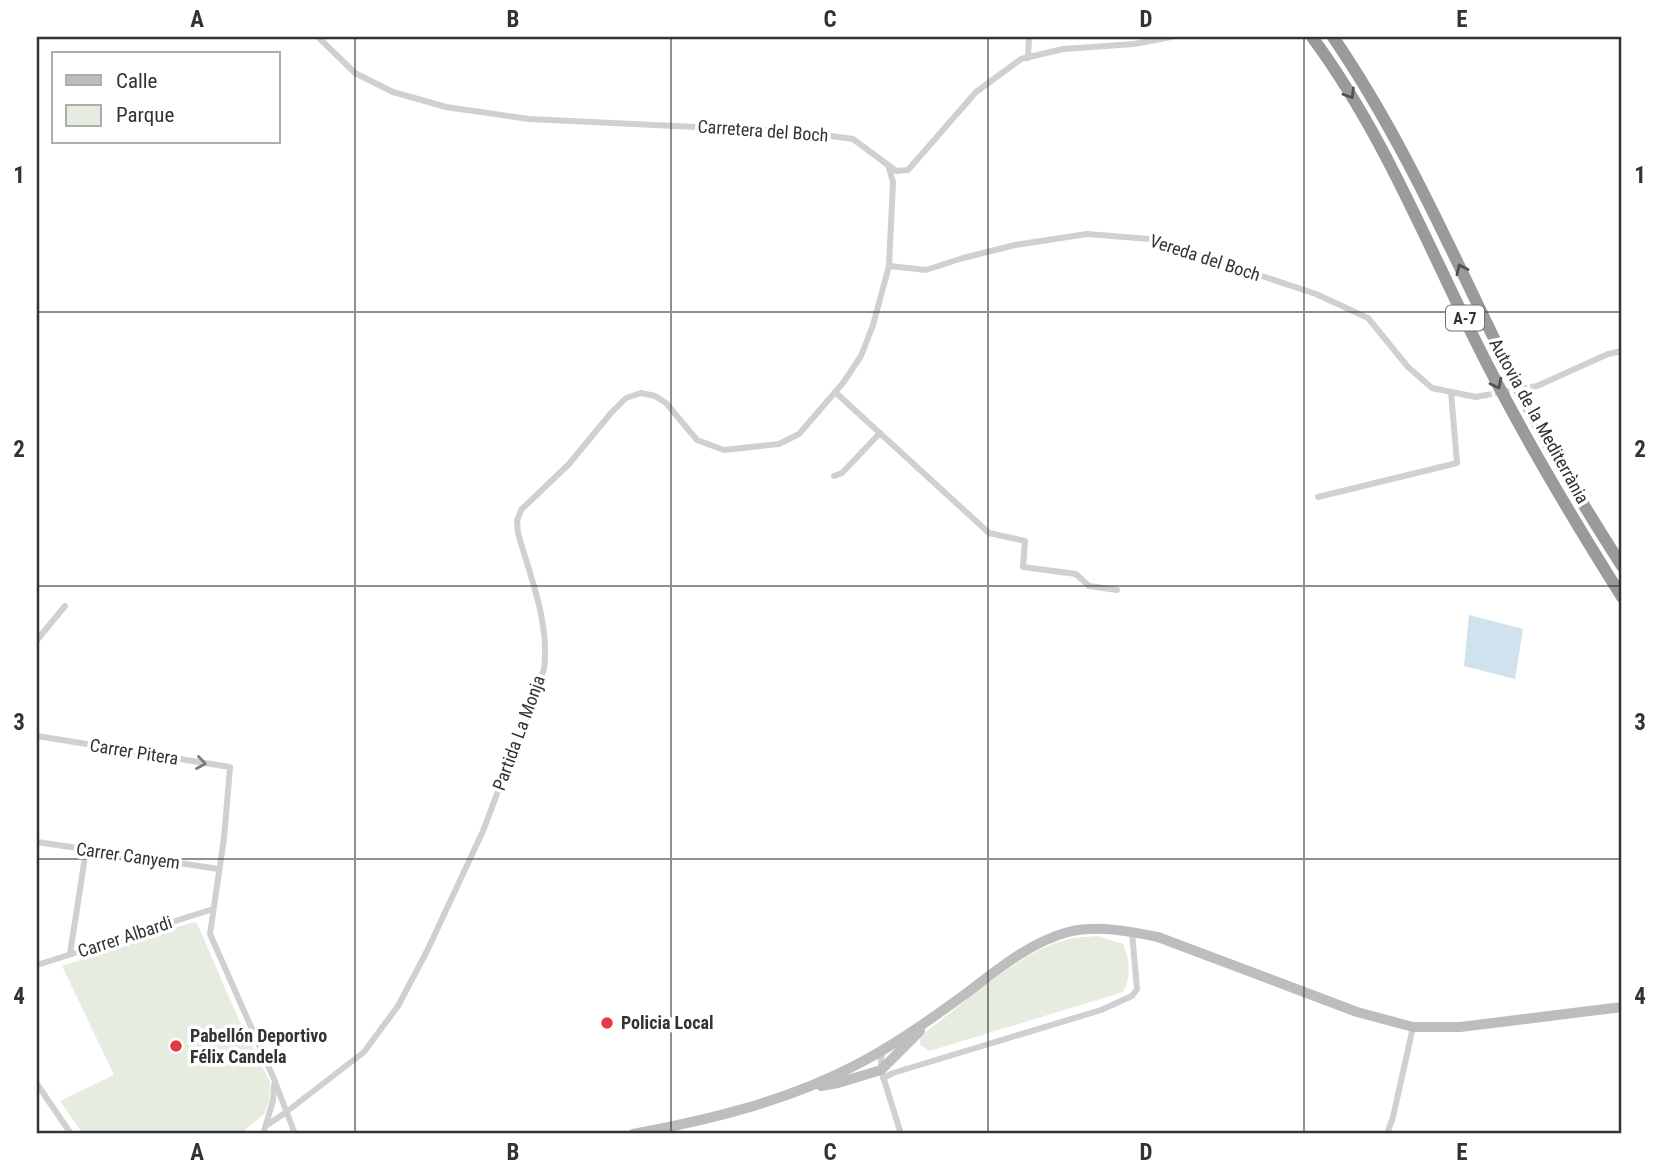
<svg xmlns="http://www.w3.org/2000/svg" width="1659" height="1171" font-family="'Roboto Condensed',sans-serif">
<rect width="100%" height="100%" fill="#fff"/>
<g fill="#e6ecdf">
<polygon points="193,922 197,923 238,1018 270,1082 269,1102 264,1114 240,1134 83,1134 60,1101 114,1075 62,966"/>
<path d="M1097,936L1123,944C1130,959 1131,978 1123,992L930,1051L920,1045V1039L926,1032C962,1004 1022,951 1065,940C1075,937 1086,937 1097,936Z"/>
</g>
<polygon fill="#cfe2ee" points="1469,615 1523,629 1515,679 1464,666"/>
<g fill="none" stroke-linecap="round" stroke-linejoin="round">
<polyline stroke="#d6d6d6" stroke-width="6" stroke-dasharray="6 3" stroke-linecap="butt" points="1486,395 1537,386"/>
<g stroke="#d0d0d0" stroke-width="6">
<polyline points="318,37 355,73 393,92 446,107 529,119 802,132 853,139 896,171 908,170 976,92 1021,59 1063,49 1134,44 1171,37"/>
<polyline points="1028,58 1029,37"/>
<polyline points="889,266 926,270 963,258 1015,245 1087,234 1150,239 1316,294 1368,318 1408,367 1432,388 1476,397 1486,395"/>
<polyline points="1537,386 1608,354 1622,351"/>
<polyline points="835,392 989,533 1025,541 1023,567 1076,574 1089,586 1117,590"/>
<polyline points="834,476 842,473 880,433"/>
<polyline points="1318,497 1457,463 1451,392"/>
<polyline points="37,640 65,606"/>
<polyline points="37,736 230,767 224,838 210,934 274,1079 295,1134"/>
<polyline points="37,842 219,869"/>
<polyline points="70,954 86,850"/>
<polyline points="37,965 213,909"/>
<polyline points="883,1051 881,1059 881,1070 901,1134"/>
<polyline points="883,1078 893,1073 1101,1010 1132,996 1137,989 1132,932"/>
<polyline points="37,1084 71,1134"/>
<path d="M267,1125L285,1113L364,1052L398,1006L427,951L483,831L544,669C550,623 530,576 518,533L517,521L521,510L569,464L611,413L626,398L641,393L655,396L666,403L697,440L724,450L779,444L799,434L843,383L861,356L873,325L889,266L893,182L888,165"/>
<polyline points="263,1134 273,1101 274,1085"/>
<polyline points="1387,1134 1393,1117 1413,1027"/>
</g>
<g stroke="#bdbdbd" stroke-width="10">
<polyline points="821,1086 838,1083 881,1070 920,1031"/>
<path d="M633,1134C708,1120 784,1102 852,1067C892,1047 928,1021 964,995C996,971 1028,943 1068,932C1098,925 1128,931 1158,937L1357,1012L1413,1027H1460L1622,1007"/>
</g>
<g stroke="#9a9a9a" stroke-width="12">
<path d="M1312,37C1381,130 1424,237 1475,340C1519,429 1569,513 1622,597"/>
<path d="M1333,37C1411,151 1460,273 1522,395C1552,454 1586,510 1622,566"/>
</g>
</g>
<defs><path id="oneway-chevron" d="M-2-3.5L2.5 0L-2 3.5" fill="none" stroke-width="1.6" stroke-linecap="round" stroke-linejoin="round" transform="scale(1.75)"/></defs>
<g stroke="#525252">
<use href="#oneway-chevron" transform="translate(1350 94) rotate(58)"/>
<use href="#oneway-chevron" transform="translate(1461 269) rotate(-115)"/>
<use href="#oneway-chevron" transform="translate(1497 384) rotate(63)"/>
</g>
<use stroke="#7a7a7a" href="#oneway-chevron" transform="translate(201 763) rotate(9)"/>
<path fill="none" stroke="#333" stroke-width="2" stroke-opacity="0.55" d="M355,37V1134M671,37V1134M988,37V1134M1304,37V1134M37,312H1622M37,586H1622M37,859H1622"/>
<g fill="#e63946" stroke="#fff" stroke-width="2.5">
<circle cx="607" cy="1023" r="7"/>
<circle cx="176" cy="1046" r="7"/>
</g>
<g text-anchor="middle" stroke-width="7" stroke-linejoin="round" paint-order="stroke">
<rect fill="#fff" stroke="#707070" stroke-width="2" x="1446" y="305.5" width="38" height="25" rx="5"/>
<g font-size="16" font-weight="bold" fill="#333">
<text x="1465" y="324">A-7</text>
</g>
<g font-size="18" fill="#333" stroke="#fff">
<text transform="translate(763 131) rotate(4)" y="6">Carretera del Boch</text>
<text transform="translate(1205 258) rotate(18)" y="6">Vereda del Boch</text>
<text transform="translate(1539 421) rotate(61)" y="6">Autovia de la Mediterrània</text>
<text transform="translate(519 733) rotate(-70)" y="6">Partida La Monja</text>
<text transform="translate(134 752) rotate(9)" y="6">Carrer Pitera</text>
<text transform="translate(128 856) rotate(8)" y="6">Carrer Canyem</text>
<text transform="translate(125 937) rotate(-18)" y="6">Carrer Albardi</text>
</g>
<g font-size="18" font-weight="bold" fill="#333" stroke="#fff" text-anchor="start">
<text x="621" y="1029">Policia Local</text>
<text x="190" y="1042">Pabellón Deportivo<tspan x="190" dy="21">Félix Candela</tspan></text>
</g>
</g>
<rect width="1659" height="1171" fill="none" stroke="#ffffff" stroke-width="77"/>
<rect x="52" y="52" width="228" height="91" fill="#ffffff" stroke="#adadad" stroke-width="2"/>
<rect x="66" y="75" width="35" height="10" fill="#bdbdbd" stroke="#adadad" stroke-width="2"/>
<text x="116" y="88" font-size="21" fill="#333333">Calle</text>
<rect x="66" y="105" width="35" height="21" fill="#e6ecdf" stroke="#adadad" stroke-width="2"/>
<text x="116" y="122" font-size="21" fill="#333333">Parque</text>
<rect x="38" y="38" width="1582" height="1094" fill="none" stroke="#333" stroke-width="2.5"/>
<g font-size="23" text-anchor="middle" font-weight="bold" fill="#333">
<text x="197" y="27">A</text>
<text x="513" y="27">B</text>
<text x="830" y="27">C</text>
<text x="1146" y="27">D</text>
<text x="1462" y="27">E</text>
<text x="19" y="183">1</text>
<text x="1640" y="183">1</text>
<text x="19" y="457">2</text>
<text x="1640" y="457">2</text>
<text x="19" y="730">3</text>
<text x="1640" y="730">3</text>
<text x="19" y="1004">4</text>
<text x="1640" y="1004">4</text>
<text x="197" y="1160">A</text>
<text x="513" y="1160">B</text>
<text x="830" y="1160">C</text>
<text x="1146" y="1160">D</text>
<text x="1462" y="1160">E</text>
</g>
</svg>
